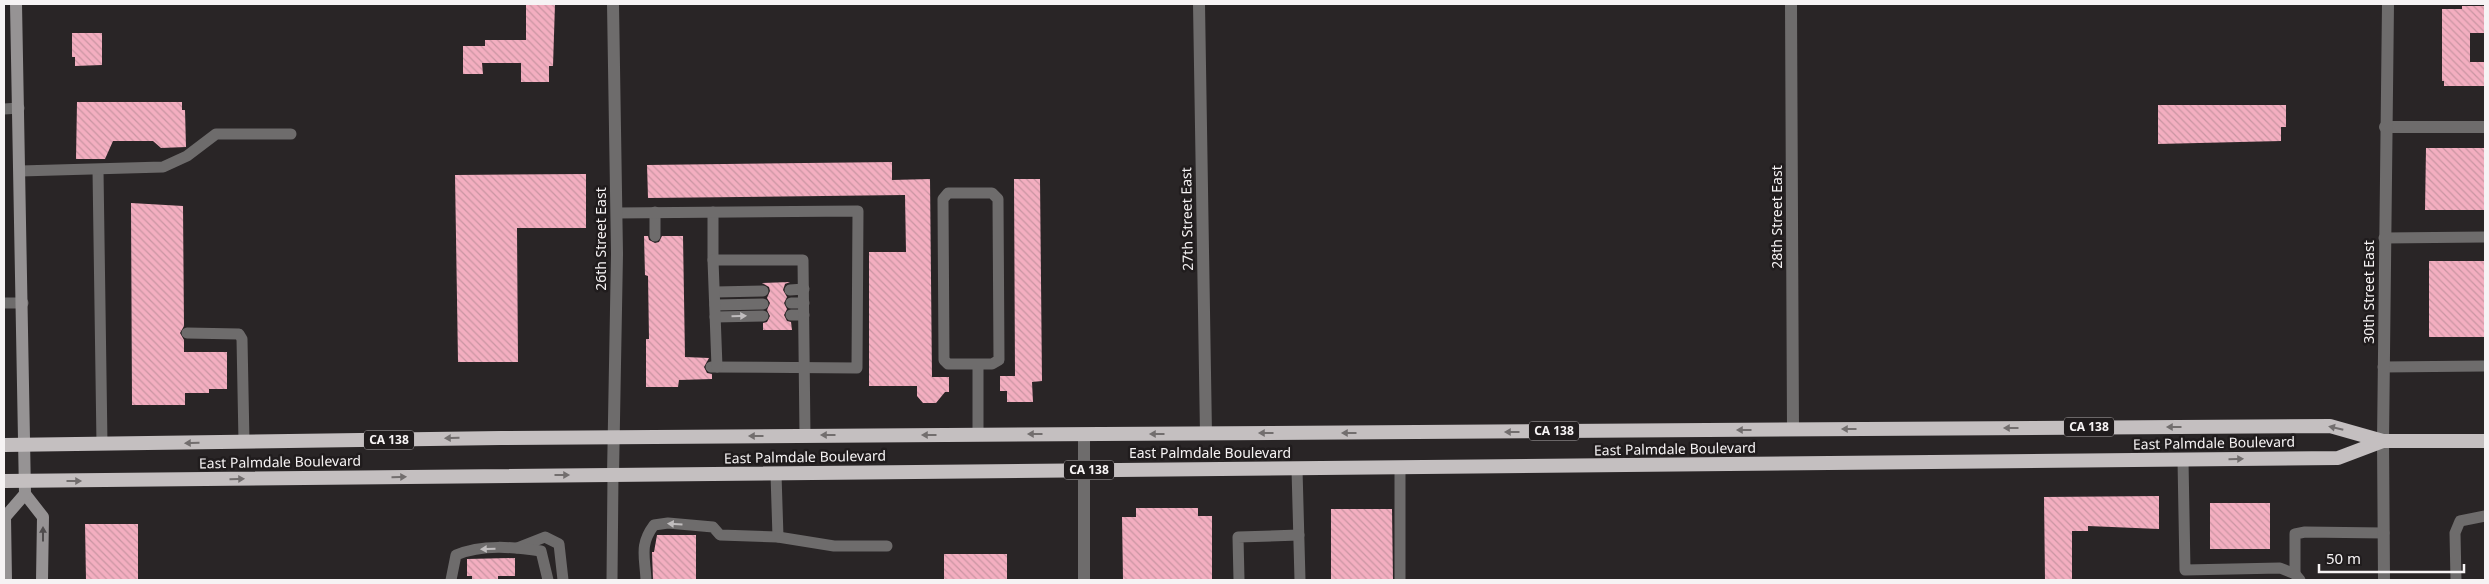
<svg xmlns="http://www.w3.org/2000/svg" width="2489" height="584" font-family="'Noto Sans',sans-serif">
<defs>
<pattern id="building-back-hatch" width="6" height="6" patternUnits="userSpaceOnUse" patternTransform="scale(1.25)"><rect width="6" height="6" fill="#f3aec0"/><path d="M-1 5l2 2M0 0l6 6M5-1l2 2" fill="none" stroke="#c995a2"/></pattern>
</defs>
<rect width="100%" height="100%" fill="#292526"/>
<g fill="url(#building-back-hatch)">
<polygon points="526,4 555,4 553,66 549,66 549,82 521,82 521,63 482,63 483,74 463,74 463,46 485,46 485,40 526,40"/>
<polygon points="2462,6 2484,6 2484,33 2470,33 2470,62 2485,62 2485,86 2444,86 2444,81 2442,81 2442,9 2462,9"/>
<polygon points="72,33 102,33 102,65 75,66 75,57 72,57"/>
<polygon points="77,102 182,102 182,110 185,110 186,147 161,148 153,141 113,141 105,159 76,159"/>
<polygon points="2158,105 2286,105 2286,127 2281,127 2281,141 2158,144"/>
<polygon points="2426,148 2485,148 2485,210 2425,210"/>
<polygon points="892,162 892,180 930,179 932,377 949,377 949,392 945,392 936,403 923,403 917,396 917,386 869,386 869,252 906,252 905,195 648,198 647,165"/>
<polygon points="586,174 586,228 517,228 518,362 458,362 455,175"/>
<polygon points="1014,179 1040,179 1042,381 1032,382 1033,402 1007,402 1007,391 1000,391 1000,376 1015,376"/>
<polygon points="131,203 183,206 184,326 180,333 184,340 184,352 227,352 227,389 209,389 209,393 185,393 185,405 132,405"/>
<polygon points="644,236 648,236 649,240 655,243 659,242 662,236 683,236 685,357 709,358 704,367 707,373 712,374 712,379 679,380 678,387 646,387 646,339 649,339 648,276 645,275"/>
<rect x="2429" y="261" width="56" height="76"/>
<polygon points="790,282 785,284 783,290 787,297 784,303 787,309 784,315 787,321 791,322 792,330 763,330 763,323 767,322 770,316 767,310 770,303 767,298 770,291 769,287 762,283"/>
<polygon points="2159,496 2159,529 2088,526 2088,531 2072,531 2072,580 2045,580 2044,497"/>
<rect x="2210" y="503" width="60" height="46"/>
<polygon points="1136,508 1198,508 1198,516 1212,516 1212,580 1123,580 1122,517 1136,517"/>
<polygon points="1331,509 1392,509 1393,580 1331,580"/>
<polygon points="85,524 138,524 138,580 86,580"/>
<polygon points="657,535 696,535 696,580 653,580 652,552 654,552"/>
<rect x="944" y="554" width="63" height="26"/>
<polygon points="515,558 515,576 498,576 498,580 472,580 472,576 467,576 467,559"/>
</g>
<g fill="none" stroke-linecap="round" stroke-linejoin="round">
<g stroke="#6e6c6c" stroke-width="11">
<polyline points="4,109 19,108"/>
<polyline points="98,170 102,444"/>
<polyline points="20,171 163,167 187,156 216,134 291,134"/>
<polyline points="655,212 655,236"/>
<polyline points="713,212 713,260"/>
<polyline points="617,213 858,211 857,368 711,367"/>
<polyline points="2384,238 2485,237"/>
<polyline points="790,290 804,289"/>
<polyline points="715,292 763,291"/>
<polyline points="4,303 23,303"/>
<polyline points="791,303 804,303"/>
<polyline points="715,305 763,304"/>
<polyline points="791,315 804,315"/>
<polyline points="715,317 763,316"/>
<polyline points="187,333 239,334 242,339 244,442"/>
<polyline points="978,364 948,364 944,360 943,199 948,193 992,193 998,199 999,360 992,364 978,364 978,434"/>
<polyline points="717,367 713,260 803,260 805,436"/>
<polyline points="2383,367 2485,366"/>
<polyline points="2183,460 2185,570 2280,568 2295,574 2300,580"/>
<polyline points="1297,469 1300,580"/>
<polyline points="776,474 778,537"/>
<polyline points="517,548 545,537 559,544 563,580"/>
<polyline points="2295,574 2295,534 2305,532 2384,533"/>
<path d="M451,580L456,555C482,544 514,547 541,551L548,580"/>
<polyline points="612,580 613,475"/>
<path d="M646,580C645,557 639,545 654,525L668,523L713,527L720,535L778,537L834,546H887"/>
<polyline points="1239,580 1238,537 1299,535"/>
<polyline points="1400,580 1400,468"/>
<polyline points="2456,580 2455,533 2460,521 2485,516"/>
</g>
<g stroke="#6e6c6c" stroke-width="12">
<polyline points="613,4 617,254 613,475"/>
<polyline points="1199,4 1206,434"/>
<polyline points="1791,4 1793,430"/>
<polyline points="2385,127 2485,127"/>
<polyline points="1084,434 1084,580"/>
</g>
<polyline stroke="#6e6c6c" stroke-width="12" points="2384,580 2383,441 2388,4"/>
<g stroke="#969394" stroke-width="12">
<polyline points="16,4 25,494 43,517 42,580"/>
<polyline points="6,580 5,517 25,494"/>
</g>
<g stroke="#c4bfc0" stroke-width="14">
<polyline points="4,445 501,438 2330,426 2383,441 2485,441"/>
<polyline points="4,481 2338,458 2383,441"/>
</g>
</g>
<defs><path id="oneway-solid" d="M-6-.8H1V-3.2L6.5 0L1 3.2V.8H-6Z" transform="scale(1.25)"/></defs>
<g fill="#c0bdbe">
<use href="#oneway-solid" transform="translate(739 316) rotate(-2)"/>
<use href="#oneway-solid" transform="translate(675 524) rotate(-176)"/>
<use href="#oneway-solid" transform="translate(488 549) rotate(178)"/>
</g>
<g fill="#726e6e">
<use href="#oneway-solid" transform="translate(2174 427) rotate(180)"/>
<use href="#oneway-solid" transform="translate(2011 428) rotate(180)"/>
<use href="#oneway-solid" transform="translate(2336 428) rotate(-167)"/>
<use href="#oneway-solid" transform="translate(1849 429) rotate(180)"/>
<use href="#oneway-solid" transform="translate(1744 430) rotate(180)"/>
<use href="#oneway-solid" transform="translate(1512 432) rotate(180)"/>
<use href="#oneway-solid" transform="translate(1266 433) rotate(180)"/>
<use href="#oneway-solid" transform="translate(1349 433) rotate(180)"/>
<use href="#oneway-solid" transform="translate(1035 434) rotate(180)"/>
<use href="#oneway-solid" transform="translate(1157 434) rotate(180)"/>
<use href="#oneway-solid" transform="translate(828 435) rotate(180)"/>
<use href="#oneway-solid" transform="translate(929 435) rotate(180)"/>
<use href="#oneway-solid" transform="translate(756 436) rotate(180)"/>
<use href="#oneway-solid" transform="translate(452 438) rotate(179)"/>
<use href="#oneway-solid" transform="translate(192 443) rotate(179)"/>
<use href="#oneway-solid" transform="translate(2236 459) rotate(-1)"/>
<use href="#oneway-solid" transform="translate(562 475)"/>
<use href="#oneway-solid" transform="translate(399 477) rotate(-1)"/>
<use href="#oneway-solid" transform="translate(237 479) rotate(-1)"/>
<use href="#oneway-solid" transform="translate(74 481)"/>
</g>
<use fill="#4f4c4d" href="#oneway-solid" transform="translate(43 534) rotate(-90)"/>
<g text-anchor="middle" stroke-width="5" stroke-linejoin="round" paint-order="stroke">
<g fill="#201c1d" stroke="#b6b2b4" stroke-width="1">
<rect x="2064" y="417.5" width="50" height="19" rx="4"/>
<rect x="1529" y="421.5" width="50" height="19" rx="4"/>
<rect x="364" y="430.5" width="50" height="19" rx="4"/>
<rect x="1064" y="460.5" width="50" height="19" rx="4"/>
</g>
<g font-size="12" font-weight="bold" fill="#f6f3f4">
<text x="2089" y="431">CA 138</text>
<text x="1554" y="435">CA 138</text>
<text x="389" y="444">CA 138</text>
<text x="1089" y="474">CA 138</text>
</g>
<g font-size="14" fill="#f6f3f4" stroke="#201c1d">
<text transform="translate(1777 217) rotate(-90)" y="5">28th Street East</text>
<text transform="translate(1187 219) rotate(-91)" y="5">27th Street East</text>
<text transform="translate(601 239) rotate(-90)" y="5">26th Street East</text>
<text transform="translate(2369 292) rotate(-90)" y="5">30th Street East</text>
<text transform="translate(2214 443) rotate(-1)" y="5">East Palmdale Boulevard</text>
<text transform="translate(1675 449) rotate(-1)" y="5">East Palmdale Boulevard</text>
<text x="1210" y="458">East Palmdale Boulevard</text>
<text transform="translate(805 457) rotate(-1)" y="5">East Palmdale Boulevard</text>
<text transform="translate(280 462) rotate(-1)" y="5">East Palmdale Boulevard</text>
</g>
</g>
<rect width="2489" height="584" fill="none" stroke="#f6f3f4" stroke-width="10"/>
<path d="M2319 564v8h145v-8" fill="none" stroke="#f6f3f4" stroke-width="2.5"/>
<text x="2326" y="564" font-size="15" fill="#f6f3f4" stroke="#201c1d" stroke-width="4" paint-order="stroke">50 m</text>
</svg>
